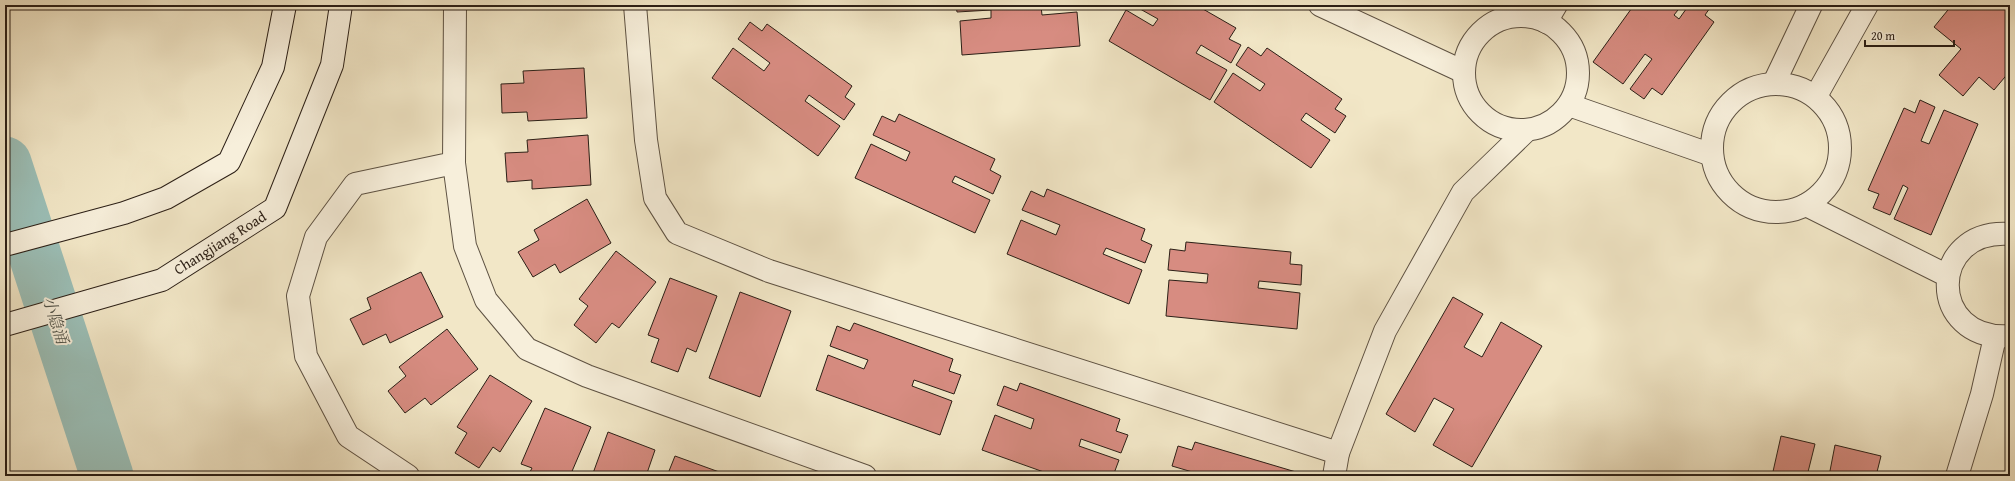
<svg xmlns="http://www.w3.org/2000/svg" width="2015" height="481" font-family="'Gentium Book Plus','Noto Serif SC',serif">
<rect width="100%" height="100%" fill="#f2e7c7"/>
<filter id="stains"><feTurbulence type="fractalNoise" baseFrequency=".005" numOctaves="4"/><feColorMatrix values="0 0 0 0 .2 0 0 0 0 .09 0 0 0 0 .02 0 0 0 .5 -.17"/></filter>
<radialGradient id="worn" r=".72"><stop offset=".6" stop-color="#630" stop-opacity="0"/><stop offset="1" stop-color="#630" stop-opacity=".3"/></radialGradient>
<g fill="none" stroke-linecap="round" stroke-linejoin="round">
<polyline stroke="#9bbfb7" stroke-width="53" points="5,163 107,476"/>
</g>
<g fill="#d78c81" stroke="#2b1f16">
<polygon points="956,5 1052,5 1041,6 1042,15 1077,12 1080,46 962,55 960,21 991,18 991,10 957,12"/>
<polygon points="1133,5 1196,5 1236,28 1229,39 1241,45 1231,63 1201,45 1196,53 1227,70 1210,100 1109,41 1126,10 1153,26 1158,19"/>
<polygon points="1634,5 1682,5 1674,15 1679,19 1689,5 1712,5 1705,15 1714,22 1662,95 1652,88 1644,99 1630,89 1652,59 1645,54 1623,84 1593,62"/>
<polygon points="1952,5 2010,5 2010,71 1994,90 1979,77 1963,96 1939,75 1961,49 1934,27"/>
<polygon points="750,22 762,31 767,24 852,86 845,97 855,104 844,120 809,95 805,101 840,126 818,156 712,78 733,48 764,71 770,63 738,39"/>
<polygon points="1248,47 1261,56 1267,48 1342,99 1335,109 1346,116 1335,133 1306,113 1301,120 1330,140 1311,168 1214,102 1233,73 1260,91 1265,84 1236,65"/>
<polygon points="584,68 587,118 528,121 527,112 502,113 501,84 524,83 523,71"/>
<polygon points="1920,100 1935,107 1921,141 1929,144 1944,110 1978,124 1931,235 1894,219 1908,188 1903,185 1890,215 1873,208 1879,194 1868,190 1904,108 1915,113"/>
<polygon points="899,114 995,159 990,170 1001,176 993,194 955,176 952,182 990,200 975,233 855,178 871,144 906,161 910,152 873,135 882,116 895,122"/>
<polygon points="588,135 591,185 532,189 532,180 507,182 505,153 528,152 527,140"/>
<polygon points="1047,189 1145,229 1141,240 1152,245 1145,263 1106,248 1103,254 1142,270 1129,304 1007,254 1021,220 1056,235 1060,225 1022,210 1031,191 1044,197"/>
<polygon points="587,199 611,243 560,273 555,264 533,277 518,252 539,240 534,230"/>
<polygon points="1186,242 1291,252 1290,264 1302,265 1301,285 1259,281 1258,288 1300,293 1297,329 1166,316 1169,280 1207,283 1208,274 1168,270 1170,249 1185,251"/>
<polygon points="616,251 656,282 619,328 612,323 596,343 574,325 588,306 579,299"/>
<polygon points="421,272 443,317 390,343 386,334 363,345 350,319 371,309 367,298"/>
<polygon points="670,278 717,296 696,352 687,348 678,372 651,362 659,339 648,335"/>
<polygon points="740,292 791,311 760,397 709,378"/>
<polygon points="1453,297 1483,314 1464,347 1482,357 1501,322 1542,346 1472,467 1433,445 1454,409 1434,398 1415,432 1386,414"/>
<polygon points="854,323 953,359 949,371 961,375 954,394 914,380 912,386 952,401 940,435 816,390 828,355 864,369 868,360 830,346 837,326 850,331"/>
<polygon points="447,329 478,369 431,405 425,398 405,413 388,391 406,376 399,367"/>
<polygon points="490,375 532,401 500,452 493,447 479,468 455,453 467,433 457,427"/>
<polygon points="1020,383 1120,419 1116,431 1128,435 1121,453 1081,439 1079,446 1119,460 1113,476 1055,476 982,450 995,415 1031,429 1034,419 997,405 1004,386 1017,391"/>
<polygon points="545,408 591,427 570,476 528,476 532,468 521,464"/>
<polygon points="608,432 655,450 646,476 592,476"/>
<polygon points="1781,436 1815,444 1807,476 1772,476"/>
<polygon points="1195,442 1296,472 1295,476 1206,476 1172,466 1178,446 1192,450"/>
<polygon points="1835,445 1881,456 1876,476 1829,476"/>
<polygon points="675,456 722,473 721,476 667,476"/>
</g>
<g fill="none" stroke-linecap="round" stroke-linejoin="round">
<g stroke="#5d5142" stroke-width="24">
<g id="street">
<polyline points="635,5 646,140 655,198 677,233 769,271 1338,453"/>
<polyline points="1320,5 1464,72"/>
<circle cx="1521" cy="73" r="57"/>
<polyline points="1546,22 1556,5"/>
<polyline points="1774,83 1811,5"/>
<circle cx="1776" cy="148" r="64"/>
<polyline points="1816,96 1867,5"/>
<polyline points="1569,105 1712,155"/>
<polyline points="454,163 465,246 486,300 527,349 587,376 865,476"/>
<polyline points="1806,205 1948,276"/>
<path d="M2010,234C1927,228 1927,342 2010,336"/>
<polyline points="408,476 348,436 306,356 298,296 316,237 355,184 454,163 455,5"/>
<polyline points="1334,476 1338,453 1385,331 1463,192 1527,130"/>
<polyline points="1957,476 1982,394 1995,337"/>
</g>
</g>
<g stroke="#2b1f16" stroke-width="24">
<g id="secondary">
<polyline points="5,245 124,213 166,198 229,162 273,67 285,5"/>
<polyline points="5,325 162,280 275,208 332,65 341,5"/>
</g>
</g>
<use href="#street" stroke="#f7efdb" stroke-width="22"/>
<use href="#secondary" stroke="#f7efdb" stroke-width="22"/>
</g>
<g text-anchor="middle" stroke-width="4" stroke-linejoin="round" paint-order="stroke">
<g font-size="15" fill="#2b1f16" stroke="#f7efdb">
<text transform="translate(220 243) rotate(-32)" y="5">Changjiang Road</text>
</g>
<g font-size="16" font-style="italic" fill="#4d4f46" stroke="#f7efdb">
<text transform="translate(56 320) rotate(72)" y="6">小隐涌</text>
</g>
</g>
<rect width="2015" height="481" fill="none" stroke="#f2e7c7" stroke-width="20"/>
<rect x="6" y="6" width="2003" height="469" fill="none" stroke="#2b1f16" stroke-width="2"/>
<rect x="10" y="10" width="1995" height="461" fill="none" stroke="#2b1f16"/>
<path d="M1865 40v6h89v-6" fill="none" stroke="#2b1f16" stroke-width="2"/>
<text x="1871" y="40" font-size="12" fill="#2b1f16" stroke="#f7efdb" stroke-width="3" paint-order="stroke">20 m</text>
<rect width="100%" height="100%" filter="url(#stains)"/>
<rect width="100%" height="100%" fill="url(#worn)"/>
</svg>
